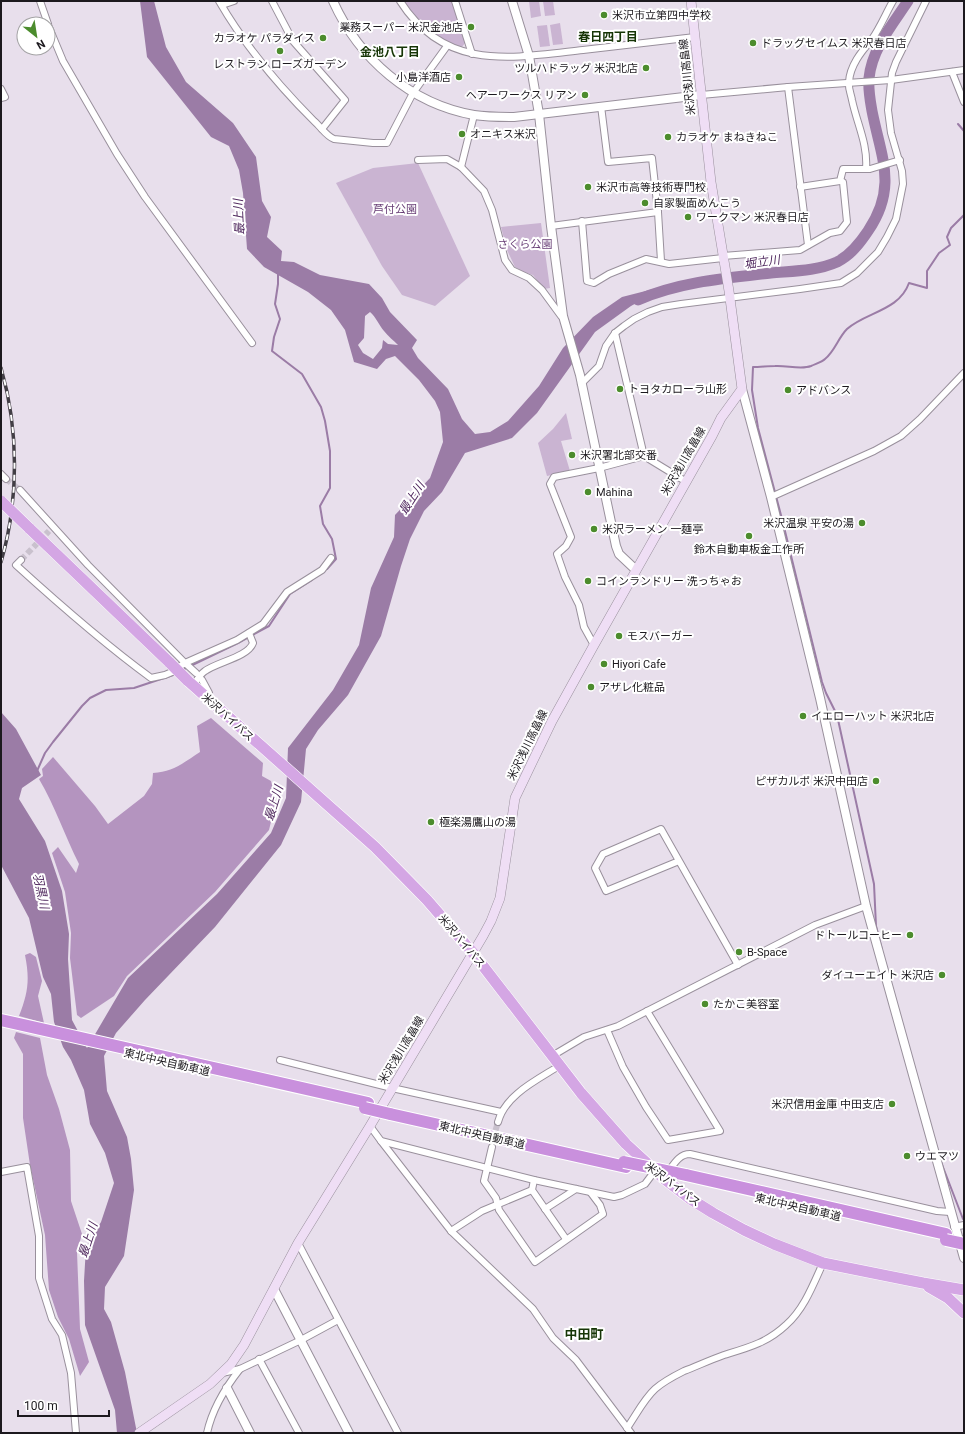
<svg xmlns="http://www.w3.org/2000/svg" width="965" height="1434" font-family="Roboto,'Noto Sans JP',sans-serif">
<rect width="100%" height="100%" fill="#e8dfec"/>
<g fill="#cab4d2">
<path d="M403,1H452L466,42L461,48C436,39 418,22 403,1Z"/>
<polygon points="529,1 539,1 541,16 531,18"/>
<polygon points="543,1 553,1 555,15 545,16"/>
<polygon points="560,23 563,44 553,45 550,25"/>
<polygon points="547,25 550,46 540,47 537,26"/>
<polygon points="418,163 470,276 435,306 402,295 382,266 336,183 373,168"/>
<polygon points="541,223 550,288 544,289 533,275 524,272 515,267 507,250 501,227"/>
<polygon points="566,413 572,439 561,441 570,471 547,476 538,443 553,429"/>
</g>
<g fill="#b494bf">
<path d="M211,718L263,763L262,776L271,781L276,801L269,830L215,892L127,976L114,996L81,1018L77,1015L70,958L71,933L65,892L52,853L58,847L76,873L79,864C65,836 55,806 39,779L43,776L42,769L53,757L95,806L108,824L144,796L152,784L153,773C173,772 183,763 200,752L197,726Z"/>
<path d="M30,953L36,957L42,981L38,996L44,1023L19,1016C28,993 30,980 25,955Z"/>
<polygon points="16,1032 40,1038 47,1075 59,1109 70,1150 71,1201 82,1234 77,1252 80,1329 89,1362 80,1376 69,1339 58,1317 49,1290 45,1235 30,1165 23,1118 23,1054 14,1038"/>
</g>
<path fill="#9b7ca6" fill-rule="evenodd" d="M140,1H154L166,47L186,82L233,123L256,157L262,201L271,217L267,237L282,251L281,261L294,262L320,275L369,284L382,298L390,312L417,340L412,348L418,358L448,389L462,419L475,434L490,432L508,421L539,386L563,348L593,317L622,297L669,285L631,306L595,332L537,413L512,438L465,453L442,492L424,511L410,539L401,566L381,636L348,695L318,730L306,749L301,802L281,845L215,927L145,1000L116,1033L104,1056L107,1091L127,1137L131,1159L134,1190L124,1256L105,1287L104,1309L111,1322L125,1372L137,1433H117L115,1410L85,1325L84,1281L86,1247L101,1222L114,1183L105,1153L90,1124L84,1090L71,1060L63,1047L54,1022L51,994L43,977L29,918L1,865V712L16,729L41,775L22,788L19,799L45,841L62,891L69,934L68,959L72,1020L87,1048L128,978L217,894L271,833L286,798L288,748L333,690L359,645L371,588L394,537L395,515L430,478L443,442L440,412L435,401L419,380L395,356L386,359L377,369L354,362L345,330L331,310L308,292L264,267L247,249L243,193L239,170L229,146L211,137L147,57ZM370,312C376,317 379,325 384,331C388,336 394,341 398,345L388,344L383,340L382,348L373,359L363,353L358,345L364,338L365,316Z"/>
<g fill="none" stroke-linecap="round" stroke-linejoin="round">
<g stroke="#9b7ca6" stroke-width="2">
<polyline points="958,124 964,131"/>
<polyline points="278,273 278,284 275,304 280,319 274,337 272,351 302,374 321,407 325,421 330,451 330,488 320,506 323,524 332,539 336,559 327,569"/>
<polyline points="182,670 238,643 269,626 290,594 312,580"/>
<polyline points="37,771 45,753 53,742 82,706 90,698 106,690 134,688 173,675"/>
<path d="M882,950L876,926L874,884L837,715L826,693L822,682L782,519L758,428L752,390L753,367C760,367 768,366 775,366C786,365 801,370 811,366C815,364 822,362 825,359C835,351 838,338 847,329C866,312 899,311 909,283L927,288V271L939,253L950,245L947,237L951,228L964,215"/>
<polyline points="941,1162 963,1219 964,1219"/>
</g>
<path stroke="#9b7ca6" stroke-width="11" d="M638,300C679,282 727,278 771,273C793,271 817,271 837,262C851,255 860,243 868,231C898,187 881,157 872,111C870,100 868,90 869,78C872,49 892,25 908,1"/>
<g stroke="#c9c1cd" stroke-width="6" stroke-dasharray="6 3" stroke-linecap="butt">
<polyline points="6,479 20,490"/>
<polyline points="21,560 49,531"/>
<polyline points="493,1139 498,1122"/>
</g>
<g stroke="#99909c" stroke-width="8">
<g id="minor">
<polyline points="40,1 48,24"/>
<path d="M219,1C245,46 278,85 314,121C321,127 326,136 334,139L373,143H387L413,93L447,46"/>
<polyline points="272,1 293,41 345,100 322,129"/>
<path d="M400,1C445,72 512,58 583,50C620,46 658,41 695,37"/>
<polyline points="455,1 472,54"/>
<polyline points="222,5 234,1"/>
<polyline points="48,25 63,61 117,154 145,197 252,343"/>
<polyline points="952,72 964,102"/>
<polyline points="788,87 808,245"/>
<polyline points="1,89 5,97 1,98"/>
<polyline points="701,95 788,87 891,80 964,70"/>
<polyline points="601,106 608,162 652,158 658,212 661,261"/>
<polyline points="418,160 447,159 461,167 484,191 492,210 505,260 512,270 529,278 542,290 561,316 563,316"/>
<polyline points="461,167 474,115"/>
<path d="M866,169C868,144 857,124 852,100C851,94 848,88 849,82C850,65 862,51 872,39C880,28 886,13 893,1"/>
<polyline points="800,187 840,181 843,169 870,169 900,160"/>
<polyline points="582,221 587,281 594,283 609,274 646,259 669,264 723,258"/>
<polyline points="551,226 658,212"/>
<polyline points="723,256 800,250 830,233 840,231 847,222 843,182 840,181"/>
<polyline points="615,333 644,456"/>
<polyline points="581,384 599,366 606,346 615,333 624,326 634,319 648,312 662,307 681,304 800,289 841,283 857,273 878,252 887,237 896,219 903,184 902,171 891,133 888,110 892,73 896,62 926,1"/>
<polyline points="1,474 6,479"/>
<polyline points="20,490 88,565 185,663 237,640 263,624 287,592 322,570 331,558"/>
<polyline points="771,497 874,451 901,436 920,419 964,373"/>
<path d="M21,560L16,565C60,605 103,643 151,678L165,675L172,672"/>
<polyline points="594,645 584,627 579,605 565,577 557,554 566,546 571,537 550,484 554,477 599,468 644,456 685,481"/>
<polyline points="179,667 185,663 196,673"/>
<polyline points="202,680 209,693 206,696"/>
<path d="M193,685C197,681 200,674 205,671C217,662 248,657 253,643L249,633"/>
<polyline points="679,861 606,891 595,868 603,854 661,829 738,965"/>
<polyline points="607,1030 623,1067 646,1107 668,1140 720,1131 647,1011"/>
<polyline points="552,1056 584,1037 618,1026 815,925 866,906"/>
<polyline points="280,1060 392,1088 501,1112"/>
<path d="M498,1122C505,1095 537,1080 559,1066"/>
<polyline points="370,1126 381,1141 534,1180 614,1197 622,1195 645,1184 654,1172"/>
<polyline points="381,1141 451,1231 533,1309 553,1338 576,1360 631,1433"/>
<polyline points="492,1147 484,1181 496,1198 499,1210 535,1262 603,1214 600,1205 591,1193"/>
<polyline points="1,1172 27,1167 39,1236 39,1278 52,1319 62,1335 71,1373 76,1433"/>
<path d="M668,1172C674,1164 679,1154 690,1154L937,1211L950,1212"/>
<polyline points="534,1180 532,1190 566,1239"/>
<polyline points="545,1209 576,1189"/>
<polyline points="954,1227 964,1225"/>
<polyline points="451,1231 482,1211 532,1190"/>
<polyline points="298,1243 398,1433"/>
<polyline points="259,1359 299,1433"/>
<polyline points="222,1373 240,1369 301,1340 338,1320"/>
<path d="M627,1428C636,1415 644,1399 655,1389C664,1381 674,1376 684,1371C697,1366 710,1360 724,1355C747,1348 767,1343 786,1325C804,1309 813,1285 823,1263"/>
<path d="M207,1433C212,1410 225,1388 240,1369"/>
</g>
</g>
<g stroke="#99909c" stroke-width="10">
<g id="tertiary">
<path d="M333,1C359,59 411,104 474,115C487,117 500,117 514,117L701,95"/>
<polyline points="512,1 529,56 539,114 551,226 563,316 580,375 616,546 619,554 636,570"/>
<polyline points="742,389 771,497 820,698 866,906 964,1258"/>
<polyline points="274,1289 349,1433"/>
<polyline points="227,1388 250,1433"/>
</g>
</g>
<g stroke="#99909c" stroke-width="10">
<polyline id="secondary" points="139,1433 210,1384 231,1364 244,1345 298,1243 370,1126 483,936 491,921 500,898 515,798 552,721 594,645 712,436 721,418 742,389 729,291 711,182 691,1"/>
</g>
<g stroke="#fff" stroke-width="12">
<g id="trunk">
<polyline points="29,528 170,663"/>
<polyline points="187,680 375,847 427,900 473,953 581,1093 626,1144 663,1178 689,1198 713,1213 744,1230 774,1244 823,1263 923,1283 964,1290"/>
<polyline points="929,1287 948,1298 964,1313"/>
</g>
</g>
<g stroke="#fff" stroke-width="14">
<g id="motorway">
<polyline points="1,1020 368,1103"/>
<polyline points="390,1114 626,1167"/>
<polyline points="686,1175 946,1234"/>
</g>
</g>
<use href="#minor" stroke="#fff" stroke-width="6"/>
<use href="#tertiary" stroke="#fff" stroke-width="8"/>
<use href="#secondary" stroke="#efdef5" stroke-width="9"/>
<use href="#trunk" stroke="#d4a6e4" stroke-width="11"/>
<use href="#motorway" stroke="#c990dd" stroke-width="12"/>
<g stroke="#423e45" stroke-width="3.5">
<path id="rail" d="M1,368C19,430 19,500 1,562"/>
</g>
<use href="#rail" stroke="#fff" stroke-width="2" stroke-dasharray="6" stroke-linecap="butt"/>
<g stroke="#fff" stroke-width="12" stroke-linecap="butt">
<g id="trunk-bridge">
<polyline points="1,501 29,528"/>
<polyline points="170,663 187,680"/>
</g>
</g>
<g stroke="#fff" stroke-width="14" stroke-linecap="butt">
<g id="motorway-bridge">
<polyline points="365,1108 390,1114"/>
<polyline points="624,1162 686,1175"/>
<polyline points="946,1240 964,1244"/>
</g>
</g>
<use href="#trunk-bridge" stroke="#d4a6e4" stroke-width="11"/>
<use href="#motorway-bridge" stroke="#c990dd" stroke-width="12"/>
</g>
<g fill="#4c8c2d" stroke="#fff" stroke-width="1.5">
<circle cx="604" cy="15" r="4"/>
<circle cx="471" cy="27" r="4"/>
<circle cx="323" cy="38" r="4"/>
<circle cx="753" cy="43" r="4"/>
<circle cx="280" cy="51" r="4"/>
<circle cx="646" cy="68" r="4"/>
<circle cx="459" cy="77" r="4"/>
<circle cx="585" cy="95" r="4"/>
<circle cx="462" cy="134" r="4"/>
<circle cx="668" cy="137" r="4"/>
<circle cx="588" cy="187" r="4"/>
<circle cx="645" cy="203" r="4"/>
<circle cx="688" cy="217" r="4"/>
<circle cx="620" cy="389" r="4"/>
<circle cx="788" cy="390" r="4"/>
<circle cx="572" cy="455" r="4"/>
<circle cx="588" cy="492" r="4"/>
<circle cx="862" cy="523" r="4"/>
<circle cx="594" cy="529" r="4"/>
<circle cx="749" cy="536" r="4"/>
<circle cx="588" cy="581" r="4"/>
<circle cx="619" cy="636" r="4"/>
<circle cx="604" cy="664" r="4"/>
<circle cx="591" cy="687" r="4"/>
<circle cx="803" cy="716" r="4"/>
<circle cx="876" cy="781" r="4"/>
<circle cx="431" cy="822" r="4"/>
<circle cx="910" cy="935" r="4"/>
<circle cx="739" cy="952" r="4"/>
<circle cx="942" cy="975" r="4"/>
<circle cx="705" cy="1004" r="4"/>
<circle cx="892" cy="1104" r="4"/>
<circle cx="907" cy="1156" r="4"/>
</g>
<g text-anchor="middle" stroke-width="4" stroke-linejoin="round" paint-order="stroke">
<g font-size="11" fill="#1c191e" stroke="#fff" text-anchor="start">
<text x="612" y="19">米沢市立第四中学校</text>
<text x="463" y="31" text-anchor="end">業務スーパー 米沢金池店</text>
<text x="315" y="42" text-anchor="end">カラオケ パラダイス</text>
<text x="761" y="47">ドラッグセイムス 米沢春日店</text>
<text x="280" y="68" text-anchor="middle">レストラン ローズガーデン</text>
<text x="638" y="72" text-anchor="end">ツルハドラッグ 米沢北店</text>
<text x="451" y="81" text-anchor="end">小島洋酒店</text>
<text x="577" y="99" text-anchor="end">ヘアーワークス リアン</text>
<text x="470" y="138">オニキス米沢</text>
<text x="676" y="141">カラオケ まねきねこ</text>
<text x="596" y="191">米沢市高等技術専門校</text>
<text x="653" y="207">自家製面めんこう</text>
<text x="696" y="221">ワークマン 米沢春日店</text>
<text x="628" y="393">トヨタカローラ山形</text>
<text x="796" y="394">アドバンス</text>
<text x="580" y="459">米沢署北部交番</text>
<text x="596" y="496">Mahina</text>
<text x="854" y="527" text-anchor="end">米沢温泉 平安の湯</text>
<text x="602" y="533">米沢ラーメン 一麺亭</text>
<text x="749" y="553" text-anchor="middle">鈴木自動車板金工作所</text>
<text x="596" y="585">コインランドリー 洗っちゃお</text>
<text x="627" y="640">モスバーガー</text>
<text x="612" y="668">Hiyori Cafe</text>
<text x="599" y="691">アザレ化粧品</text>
<text x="811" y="720">イエローハット 米沢北店</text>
<text x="868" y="785" text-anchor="end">ピザカルポ 米沢中田店</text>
<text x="439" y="826">極楽湯鷹山の湯</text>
<text x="902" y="939" text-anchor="end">ドトールコーヒー</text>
<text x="747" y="956">B-Space</text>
<text x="934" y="979" text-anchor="end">ダイユーエイト 米沢店</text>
<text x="713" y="1008">たかこ美容室</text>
<text x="884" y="1108" text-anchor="end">米沢信用金庫 中田支店</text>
<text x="915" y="1160">ウエマツ</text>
</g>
<g font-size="11" fill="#1c191e" stroke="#fff">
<text transform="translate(687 77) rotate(-96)" y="4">米沢浅川高畠線</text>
<text transform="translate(683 461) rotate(-60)" y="4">米沢浅川高畠線</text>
<text transform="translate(228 717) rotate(42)" y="4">米沢バイパス</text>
<text transform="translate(527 745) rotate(-64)" y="4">米沢浅川高畠線</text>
<text transform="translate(462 941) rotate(50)" y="4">米沢バイパス</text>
<text transform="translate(401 1050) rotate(-59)" y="4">米沢浅川高畠線</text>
<text transform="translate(167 1062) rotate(13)" y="4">東北中央自動車道</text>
<text transform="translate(482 1135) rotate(13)" y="4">東北中央自動車道</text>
<text transform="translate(673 1184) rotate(37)" y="4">米沢バイパス</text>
<text transform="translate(798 1207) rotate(13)" y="4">東北中央自動車道</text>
</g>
<g font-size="11" fill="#683e76" stroke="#fff">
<text x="395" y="213">芦付公園</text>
<text x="525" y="248">さくら公園</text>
</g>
<g font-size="12" font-weight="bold" fill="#163506" stroke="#fff">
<text x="608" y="41">春日四丁目</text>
<text x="390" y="56">金池八丁目</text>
</g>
<g font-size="12" font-style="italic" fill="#4f275d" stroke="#fff">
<text transform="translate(239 217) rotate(-93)" y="4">最上川</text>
<text transform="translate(762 262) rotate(-8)" y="4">堀立川</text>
<text transform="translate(412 498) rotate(-57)" y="4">最上川</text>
<text transform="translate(274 803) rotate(-73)" y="4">最上川</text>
<text transform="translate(41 891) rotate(78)" y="4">羽黒川</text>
<text transform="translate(88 1240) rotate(-72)" y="4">最上川</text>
</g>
<g font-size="13" font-weight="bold" fill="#163506" stroke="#fff">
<text x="584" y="1339">中田町</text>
</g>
</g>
<rect width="965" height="1434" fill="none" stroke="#1c191e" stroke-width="4"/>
<g transform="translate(36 36) rotate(150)"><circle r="19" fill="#ffffff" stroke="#a4a3a5"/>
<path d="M0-3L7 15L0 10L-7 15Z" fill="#4c8c2d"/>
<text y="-6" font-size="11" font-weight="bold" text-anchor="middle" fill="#1c191e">N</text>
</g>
<path d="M18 1410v6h91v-6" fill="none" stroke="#1c191e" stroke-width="2"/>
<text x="24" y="1410" font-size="12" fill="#1c191e" stroke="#ffffff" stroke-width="3" paint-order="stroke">100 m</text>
</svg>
